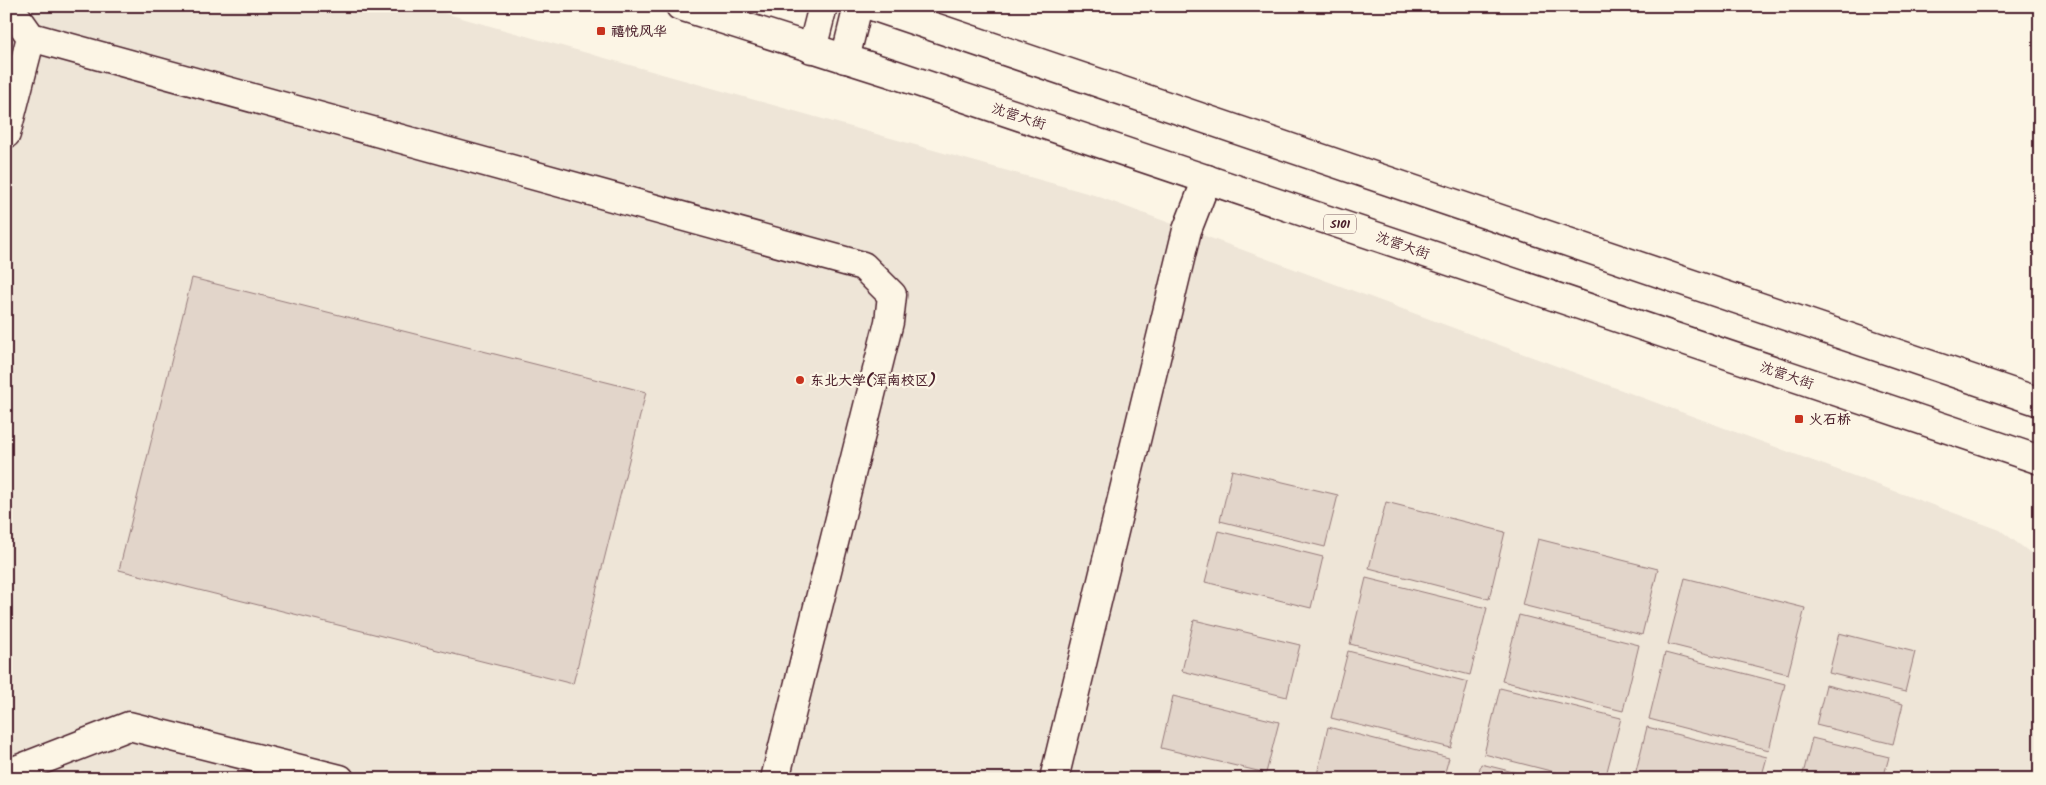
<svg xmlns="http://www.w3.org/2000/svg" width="2046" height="785" font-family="Kalam,'LXGW WenKai TC',sans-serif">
<rect width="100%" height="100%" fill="#fcf5e5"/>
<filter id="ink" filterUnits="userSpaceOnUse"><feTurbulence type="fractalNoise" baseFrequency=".02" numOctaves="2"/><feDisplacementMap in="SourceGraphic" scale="10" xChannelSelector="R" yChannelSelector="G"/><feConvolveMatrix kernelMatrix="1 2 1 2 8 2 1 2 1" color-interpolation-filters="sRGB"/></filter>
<g filter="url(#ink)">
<polygon fill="#eee5d7" points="6,6 419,6 1094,195 2000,530 2040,560 2040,779 6,779"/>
<g fill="#e2d5ca" stroke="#967a7a">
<polygon points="192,278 646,392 573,684 119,570"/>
<polygon points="1232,470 1338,495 1325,547 1220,521"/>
<polygon points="1386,502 1505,532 1489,599 1369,568"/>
<polygon points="1218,531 1323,557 1311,608 1205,582"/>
<polygon points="1538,539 1658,569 1642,635 1522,605"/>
<polygon points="1366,578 1487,608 1470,675 1350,644"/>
<polygon points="1685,578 1805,608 1788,674 1668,644"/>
<polygon points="1519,615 1639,645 1623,711 1502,681"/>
<polygon points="1194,620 1300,645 1287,697 1182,671"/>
<polygon points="1839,633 1915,652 1905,692 1829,673"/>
<polygon points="1348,651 1468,682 1451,748 1331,718"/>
<polygon points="1665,653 1785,684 1769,750 1649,719"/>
<polygon points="1826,685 1903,704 1893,744 1816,725"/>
<polygon points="1500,688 1621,718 1605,779 1582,779 1484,754"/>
<polygon points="1173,696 1279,722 1266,773 1161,748"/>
<polygon points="1328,727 1449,758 1443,779 1316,779"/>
<polygon points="1647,727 1767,757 1761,779 1634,779"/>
<polygon points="1812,738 1889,757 1883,779 1802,778"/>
<polygon points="1481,764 1542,779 1477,779"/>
</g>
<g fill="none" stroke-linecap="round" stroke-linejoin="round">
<g stroke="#4a1f2b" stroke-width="31">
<g id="minor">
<polyline points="9,6 31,37 863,266 892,295 889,322 775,779"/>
<polyline points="812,49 823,6"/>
<polyline points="845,59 858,6"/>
<polyline points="6,134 31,37"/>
<polyline points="6,774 129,726 340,779"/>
<polyline points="1054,779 1187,230 1207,179"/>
</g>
</g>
<g stroke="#4a1f2b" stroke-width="31">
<g id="major">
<polyline points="680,6 894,74 2040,460"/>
<polyline points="872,6 2040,402"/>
</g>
</g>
<use href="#minor" stroke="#fcf5e5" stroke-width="28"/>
<use href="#major" stroke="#fcf5e5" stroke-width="28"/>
</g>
</g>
<g fill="#c8321e" stroke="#fcf5e5" stroke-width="2">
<rect x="596" y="26" width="10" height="10" rx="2.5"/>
<circle cx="800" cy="380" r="5"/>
<rect x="1794" y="414" width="10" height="10" rx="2.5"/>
</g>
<g text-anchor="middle" stroke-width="4.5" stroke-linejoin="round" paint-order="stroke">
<rect fill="#fcf5e5" stroke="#7f5f63" stroke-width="1" x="1324" y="214.5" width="32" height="19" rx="4"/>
<g font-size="12" font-weight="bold" fill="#4a1f2b">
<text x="1340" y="228">S101</text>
</g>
<g font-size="14" font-weight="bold" fill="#4a1f2b" stroke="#fcf5e5" text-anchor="start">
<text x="611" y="36">禧悦风华</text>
<text x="810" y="385">东北大学(浑南校区)</text>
<text x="1809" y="424">火石桥</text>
</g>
<g font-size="14" fill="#4a1f2b" stroke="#fcf5e5">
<text transform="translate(1019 116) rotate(18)" y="5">沈营大街</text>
<text transform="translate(1403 245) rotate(19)" y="5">沈营大街</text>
<text transform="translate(1787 375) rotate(19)" y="5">沈营大街</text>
</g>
</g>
<rect width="2046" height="785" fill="none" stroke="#fcf5e5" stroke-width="25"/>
<rect x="12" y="12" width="2021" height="760" fill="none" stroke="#4a1f2b" stroke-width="2" filter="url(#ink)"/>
</svg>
